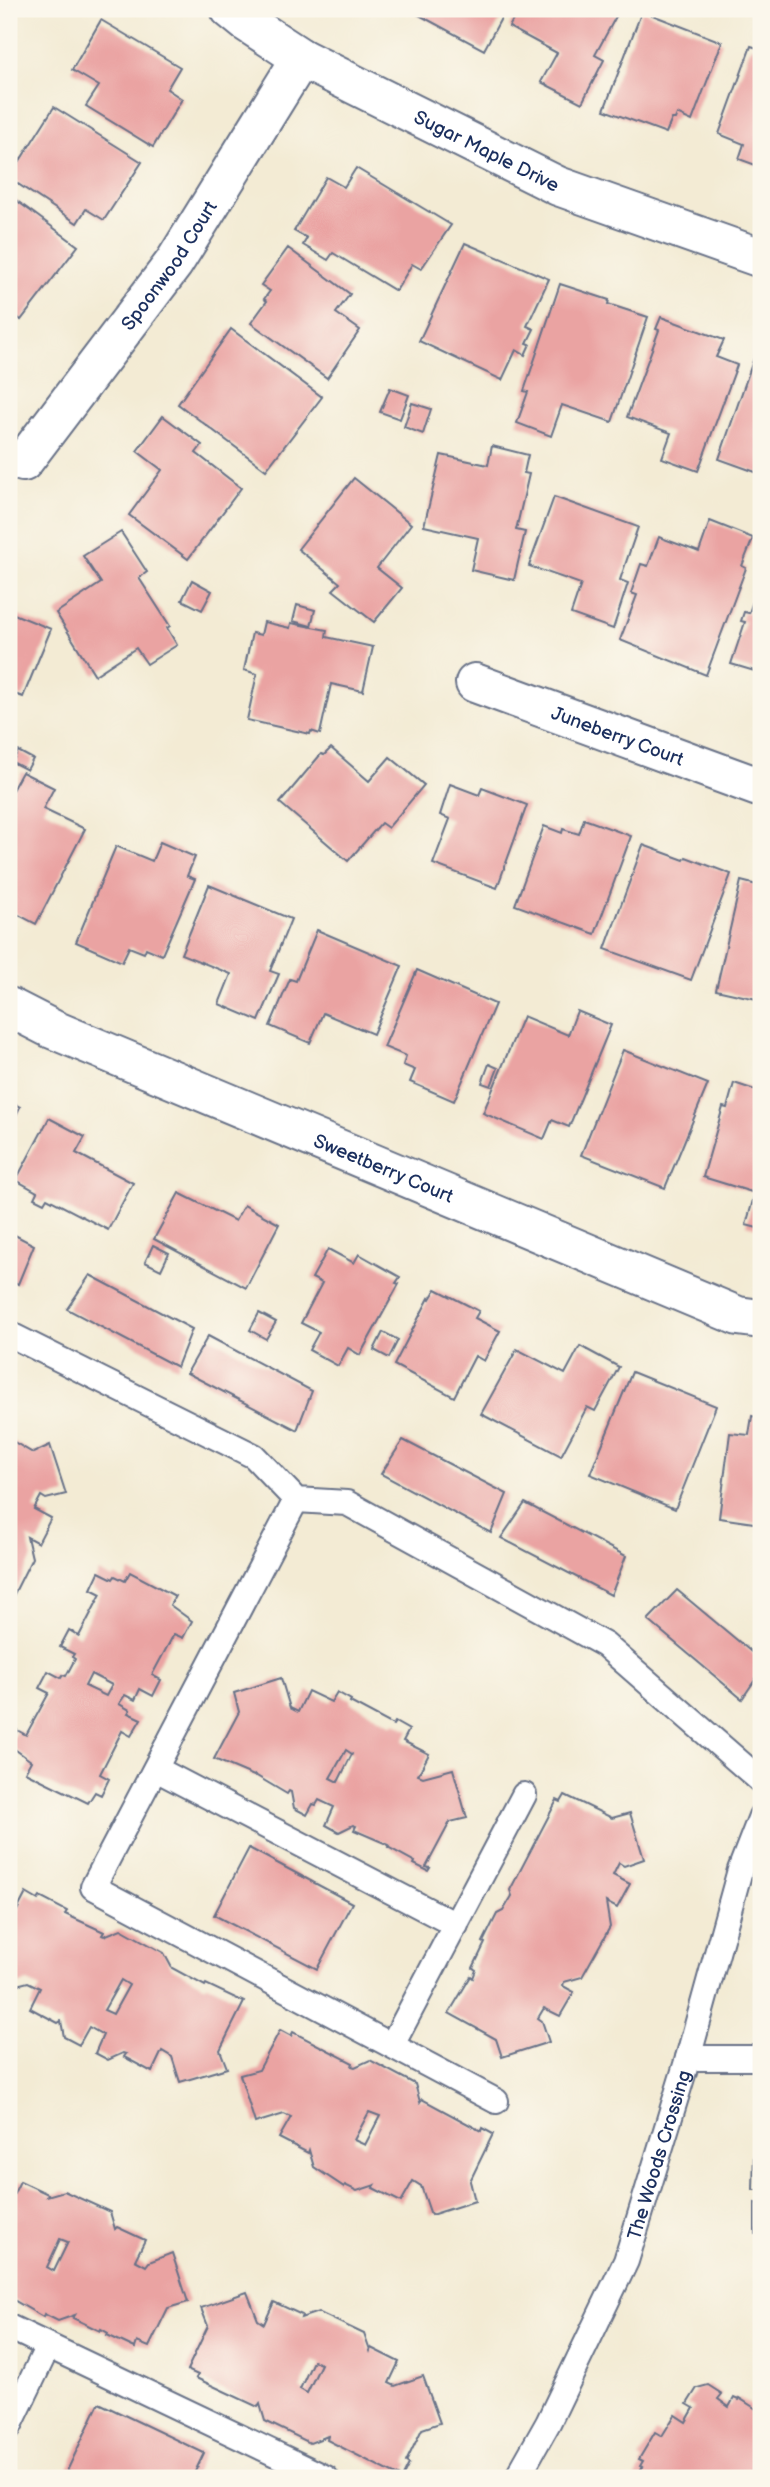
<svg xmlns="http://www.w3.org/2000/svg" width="770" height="2487" font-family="'Balsamiq Sans',sans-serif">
<rect width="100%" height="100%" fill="#fbf7ec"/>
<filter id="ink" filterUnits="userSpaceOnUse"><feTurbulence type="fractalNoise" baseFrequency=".0143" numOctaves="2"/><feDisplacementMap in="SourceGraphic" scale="14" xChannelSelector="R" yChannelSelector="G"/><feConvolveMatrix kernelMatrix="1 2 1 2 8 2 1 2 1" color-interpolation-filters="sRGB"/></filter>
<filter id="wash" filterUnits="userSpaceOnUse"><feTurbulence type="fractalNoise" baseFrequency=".00686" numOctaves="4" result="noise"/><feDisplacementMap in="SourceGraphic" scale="28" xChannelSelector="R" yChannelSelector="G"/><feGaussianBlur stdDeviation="1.57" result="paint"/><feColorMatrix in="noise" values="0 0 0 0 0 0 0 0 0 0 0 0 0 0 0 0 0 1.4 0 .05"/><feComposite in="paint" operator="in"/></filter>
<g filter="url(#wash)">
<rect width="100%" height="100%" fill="#f3ebd4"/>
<g id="blocks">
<g fill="#eaa3a2" fill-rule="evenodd">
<polygon points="408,9 506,9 484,50"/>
<polygon points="519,9 620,9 595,55 604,60 582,103 541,82 557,53 509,27"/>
<polygon points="642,11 722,42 692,121 677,114 675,119 672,119 666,133 604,110"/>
<polygon points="101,20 180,67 167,89 182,99 153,147 86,106 99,86 72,70"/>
<polygon points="751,46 761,49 761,167 739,159 744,144 719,134"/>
<polygon points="54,107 142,162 104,220 86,209 77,223 9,178"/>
<polygon points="356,168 451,225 421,269 412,264 396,291 333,253 328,260 303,245 307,238 294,231 326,177 344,187"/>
<polygon points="9,195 78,246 21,320 9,311"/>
<polygon points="465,243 549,279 527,326 534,329 527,343 530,344 525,355 516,350 502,380 419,341"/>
<polygon points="288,248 350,294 336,313 360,330 327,378 251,323 267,301 264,299 270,291 261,285"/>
<polygon points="560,284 609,300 608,304 648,317 612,422 562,405 551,436 517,423 528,392 524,391"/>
<polygon points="661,317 724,340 716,357 737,365 698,471 662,458 671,433 627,417 659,330 656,329"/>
<polygon points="231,329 322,397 266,470 178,404"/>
<polygon points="756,352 761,354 761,474 719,459"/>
<polygon points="390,388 409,395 400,419 380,412"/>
<polygon points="412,403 431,409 423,434 404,427"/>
<polygon points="163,416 202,445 196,453 241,488 188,559 129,515 162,470 137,451"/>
<polygon points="492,446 528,455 524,473 529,474 516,530 525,532 514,580 471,570 478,538 424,526 441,455 488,465"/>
<polygon points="354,478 411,524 377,568 402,588 374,622 333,590 340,583 298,549"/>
<polygon points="554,497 638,527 620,580 628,583 613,629 571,614 581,584 529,566"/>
<polygon points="710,521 753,538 742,566 746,568 706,675 620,640 637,595 631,593 641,564 648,566 659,537 699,552"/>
<polygon points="121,532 147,572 139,578 170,626 167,628 177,645 147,664 136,648 95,675 56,613 101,583 83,556"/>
<polygon points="761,577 761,673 731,664 745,622 741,621 744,612 749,613"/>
<polygon points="192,580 212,591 202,610 182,600"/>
<polygon points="297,605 315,610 311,626 293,621"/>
<polygon points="9,612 51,629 23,697 9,692"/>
<polygon points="264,622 290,628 291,623 327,630 326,637 373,647 363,691 331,684 320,734 311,731 310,734 247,720 257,674 244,670 252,633 261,635"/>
<polygon points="331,748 369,781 390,757 424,785 388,828 381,823 348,861 280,803 321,754 324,755"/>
<polygon points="18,751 33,759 27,770 12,762"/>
<polygon points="22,772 54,788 43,809 85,829 36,924 9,910 9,791 11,792"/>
<polygon points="450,784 479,795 482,788 527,805 497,888 433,864 450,819 440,815"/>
<polygon points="584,819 631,836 595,934 515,905 544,826 562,833 563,829 579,834"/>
<polygon points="160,842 195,857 187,876 195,879 162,955 146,948 144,953 129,947 122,962 76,942 116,846 152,861"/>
<polygon points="643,845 684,860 686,857 731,874 691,980 605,949"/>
<polygon points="741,881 761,886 761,1000 716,990"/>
<polygon points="209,885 291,919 270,971 279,974 259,1021 219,1004 231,974 181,954"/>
<polygon points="317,930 402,966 373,1034 323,1013 310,1043 270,1026 290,979 296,981"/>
<polygon points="417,970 495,1004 454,1101 410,1082 415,1070 403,1065 406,1056 384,1047"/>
<polygon points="577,1011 611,1025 569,1127 552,1120 544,1139 483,1113 523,1016 568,1035"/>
<polygon points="623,1050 708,1084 665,1188 581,1155"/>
<polygon points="489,1064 498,1068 491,1086 482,1083"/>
<polygon points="734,1083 761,1092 761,1229 746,1225 755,1193 703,1177 723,1107 727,1108"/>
<polygon points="9,1101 20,1107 9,1130"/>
<polygon points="49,1118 85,1137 76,1153 133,1183 108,1230 47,1198 44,1203 34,1198 37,1192 16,1180"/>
<polygon points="179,1193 235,1221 244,1205 279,1224 246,1288 154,1239"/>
<polygon points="9,1232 34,1245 18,1284 9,1279"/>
<polygon points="153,1245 169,1253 161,1270 145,1262"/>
<polygon points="328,1249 354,1263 359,1254 400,1277 396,1283 399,1284 360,1355 348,1348 338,1366 309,1350 319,1332 301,1323 322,1283 312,1278"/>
<polygon points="90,1275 192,1329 177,1367 67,1309"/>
<polygon points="436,1289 479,1311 475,1318 500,1331 484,1361 475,1356 454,1397 394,1365 429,1298 430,1299"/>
<polygon points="259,1313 276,1322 266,1339 250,1330"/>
<polygon points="383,1332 398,1340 389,1358 374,1350"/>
<polygon points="208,1336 312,1391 297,1430 187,1373"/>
<polygon points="580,1346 619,1367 595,1411 587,1407 561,1456 481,1414 517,1349 565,1374"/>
<polygon points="632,1372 716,1406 675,1509 590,1474"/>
<polygon points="752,1416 761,1418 761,1524 719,1518 730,1433 749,1435"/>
<polygon points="9,1439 33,1453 50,1445 66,1494 46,1499 41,1496 34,1509 51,1518 38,1543 27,1537 32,1558 9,1604"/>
<polygon points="403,1440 507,1494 491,1533 381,1474"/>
<polygon points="525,1503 626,1556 611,1595 501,1538"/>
<path d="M99,1572L113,1579L115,1576L125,1581L130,1572L175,1596L170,1605L192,1621L183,1638L174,1634L152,1675L161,1680L153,1696L140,1689L135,1700L125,1695L119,1704L130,1710L128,1713L141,1719L131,1736L122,1731L100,1774L109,1779L101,1795L95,1792L88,1803L25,1772L31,1761L9,1745L17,1730L26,1735L49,1693L39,1688L48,1671L61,1678L63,1675L66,1676L75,1659L72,1657L74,1654L60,1647L69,1630L79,1636L101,1594L91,1589ZM91,1674L112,1685L106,1696L85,1686Z"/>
<polygon points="677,1590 761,1660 761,1671 742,1699 648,1620"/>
<path d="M281,1678L290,1708L298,1712L308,1691L331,1702L337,1692L351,1700L350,1702L393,1725L395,1722L409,1730L403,1741L429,1754L418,1775L423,1777L453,1769L467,1818L450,1822L426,1867L430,1868L428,1871L414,1864L415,1862L388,1847L389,1845L354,1830L356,1826L353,1825L339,1832L326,1825L334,1807L319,1800L316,1805L313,1804L307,1815L294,1808L291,1792L289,1791L287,1794L255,1775L254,1776L214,1759L239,1712L234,1693ZM346,1750L352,1754L338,1782L330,1778Z"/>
<polygon points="565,1795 612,1818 630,1813 644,1859 624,1866 619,1863 613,1875 630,1884 617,1908 606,1902 610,1927 582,1977 564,1982 563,1986 574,1992 560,2016 544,2008 538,2018 542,2021 549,2042 502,2057 496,2039 449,2013 471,1976 473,1978 476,1970 473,1968 485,1943 483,1942 497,1914 503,1911 512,1896 510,1890 557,1800 561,1802"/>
<polygon points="249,1848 352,1903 317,1969 214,1915"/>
<path d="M26,1893L38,1900L40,1897L67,1911L65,1914L104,1932L102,1935L104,1936L121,1929L164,1953L172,1968L205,1986L206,1984L244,2002L220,2050L227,2068L180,2082L172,2057L162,2051L152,2072L124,2057L126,2054L123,2053L108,2060L95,2053L103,2035L89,2027L79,2045L64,2037L61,2021L58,2023L30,2008L40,1988L28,1982L9,1987V1926ZM121,1980L129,1985L113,2014L104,2010Z"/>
<path d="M280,2030L291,2036L293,2032L353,2063L352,2066L355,2067L370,2060L415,2084L420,2102L422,2099L481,2131L482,2128L493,2134L470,2181L475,2201L431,2215L421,2186L413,2181L401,2202L373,2188L375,2185L357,2191L345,2185L344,2187L314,2167L309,2150L308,2153L279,2138L291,2117L284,2114L255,2123L240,2075L259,2070ZM369,2112L380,2116L365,2145L354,2140Z"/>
<rect x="759" y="2091" width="2" height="33"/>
<polygon points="754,2152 761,2152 761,2190 753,2190"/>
<path d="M20,2181L48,2194L47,2196L64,2191L110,2212L115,2229L117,2227L145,2240L135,2260L146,2266L149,2262L172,2253L188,2302L168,2308L149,2347L137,2342L135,2348L107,2335L108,2333L101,2329L100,2331L73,2318L75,2315L58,2321L44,2314L43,2317L12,2299L9,2288V2199L11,2200ZM60,2239L68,2242L54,2271L47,2267Z"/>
<polygon points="755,2203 761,2204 761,2235 755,2234"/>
<path d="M247,2292L258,2320L264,2324L274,2302L302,2315L301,2318L318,2312L364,2334L370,2351L371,2348L399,2362L389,2383L395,2386L423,2376L440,2423L422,2429L406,2462L409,2464L402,2478L327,2440L328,2436L310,2443L265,2421L260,2404L258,2407L196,2378L198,2375L187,2370L208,2326L201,2308ZM313,2361L321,2364L307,2393L300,2389Z"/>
<polygon points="708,2385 722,2394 718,2399 729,2407 734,2398 738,2400 739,2398 761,2412 760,2478 635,2478 642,2467 640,2466 643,2461 639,2459 655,2432 662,2436 675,2415 686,2422 694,2408 687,2404 697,2388"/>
<polygon points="99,2403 204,2453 192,2478 82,2478 67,2471"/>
</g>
</g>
</g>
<g filter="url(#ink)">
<use href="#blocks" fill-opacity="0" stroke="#677187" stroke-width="2"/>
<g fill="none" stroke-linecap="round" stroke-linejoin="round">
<g stroke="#677187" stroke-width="28">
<g id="lane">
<polyline points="9,1334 254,1456 296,1500 347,1503 605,1645 761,1781"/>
<polyline points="296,1500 93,1887 496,2101"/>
<polyline points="156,1769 456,1925"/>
<polyline points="392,2045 524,1795"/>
<polyline points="688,2058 761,2058"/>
<polyline points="9,2327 326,2478"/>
<polyline points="9,2427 48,2346"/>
<path id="s1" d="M517,2478L548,2423L626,2261L688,2058L740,1870L761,1816"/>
</g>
</g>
<g stroke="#677187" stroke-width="42">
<g id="street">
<path id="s2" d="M230,9L246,22L301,58L558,186L761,258"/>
<path id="s3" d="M23,462L174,263L301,58"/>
<path id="s4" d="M475,683L761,788"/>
<path id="s5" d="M9,1007L52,1029L738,1316L761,1319"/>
</g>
</g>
<use href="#lane" stroke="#fff" stroke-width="24"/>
<use href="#street" stroke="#fff" stroke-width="38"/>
</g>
</g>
<g text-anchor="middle" stroke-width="6" stroke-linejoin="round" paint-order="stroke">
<g font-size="19" fill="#1b2f5e" stroke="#fbf7ec">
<text dy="7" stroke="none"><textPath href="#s2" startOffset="294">Sugar Maple Drive</textPath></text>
<text dy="7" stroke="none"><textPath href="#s3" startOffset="245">Spoonwood Court</textPath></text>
<text dy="7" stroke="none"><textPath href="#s4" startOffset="152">Juneberry Court</textPath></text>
<text dy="7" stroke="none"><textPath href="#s5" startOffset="408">Sweetberry Court</textPath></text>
<text dy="7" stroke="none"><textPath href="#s1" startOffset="354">The Woods Crossing</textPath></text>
</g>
</g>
<rect width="770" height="2487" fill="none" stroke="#fbf7ec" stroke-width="35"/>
</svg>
